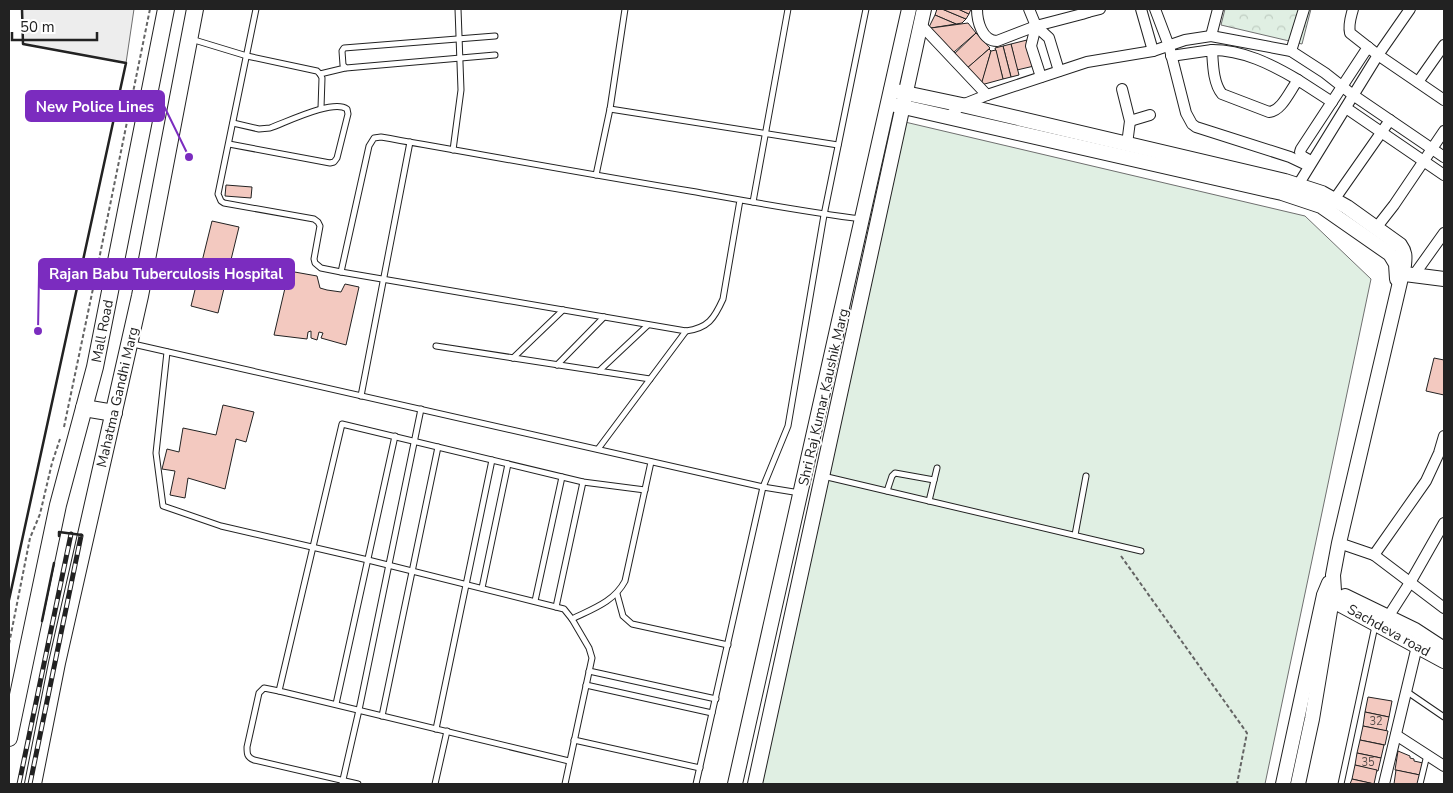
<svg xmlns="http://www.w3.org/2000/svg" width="1453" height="793" font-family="'Nunito Sans',sans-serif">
<defs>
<pattern id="park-crowns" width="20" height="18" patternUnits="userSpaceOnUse" patternTransform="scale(1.25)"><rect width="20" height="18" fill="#e0efe3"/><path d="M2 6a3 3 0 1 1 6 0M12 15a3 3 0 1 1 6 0" fill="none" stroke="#c0cdc2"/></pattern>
</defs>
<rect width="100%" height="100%" fill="#fff"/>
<polygon fill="url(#park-crowns)" stroke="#6f6f6f" points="1225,9 1311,9 1302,44 1221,25"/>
<polygon fill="#e0efe3" stroke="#6f6f6f" points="905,122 1305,216 1371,279 1265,784 756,784"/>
<polygon fill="#ededed" stroke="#6f6f6f" points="22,9 134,9 126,63 23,44"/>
<g fill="#f3c9c0" stroke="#222">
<polygon points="937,9 942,9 966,19 962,23 956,24 935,15"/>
<polygon points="942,9 958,9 969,14 966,19"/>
<polygon points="958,9 971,9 969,14"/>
<polygon points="935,15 956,24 931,28 929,27"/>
<polygon points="968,23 976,33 954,52 951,52 931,28"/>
<polygon points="976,33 990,48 965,70 952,56"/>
<polygon points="1027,40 1034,66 1017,70 1011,44"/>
<polygon points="1011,44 1019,75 1011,77 1003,46"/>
<polygon points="1003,46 1011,77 1003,79 995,48"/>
<polygon points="989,49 991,51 981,87 966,69"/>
<polygon points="996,50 1003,79 981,85 991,51"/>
<polygon points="226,185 252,187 251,198 225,196"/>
<polygon points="212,221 239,227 218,313 191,306"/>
<polygon points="289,271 317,276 320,288 327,290 341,292 345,284 359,287 346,345 321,338 323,333 319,332 317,340 311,338 311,331 308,332 307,339 274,335"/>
<polygon points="1434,358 1444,360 1444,395 1426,391"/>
<polygon points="223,405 254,412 246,442 236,439 225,489 188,478 185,498 170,495 175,471 162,469 167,449 179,452 183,428 216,435"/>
<polygon points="1368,697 1392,701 1389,717 1365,712"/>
<polygon points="1365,712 1389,717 1386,731 1363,726"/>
<polygon points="1363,726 1388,731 1385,745 1360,740"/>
<polygon points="1360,740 1384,745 1381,758 1357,753"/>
<polygon points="1398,751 1410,756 1410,758 1414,759 1414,761 1423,763 1420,775 1395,770"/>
<polygon points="1357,753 1381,758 1378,771 1355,765"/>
<polygon points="1355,765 1377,770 1374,784 1352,779"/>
<polygon points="1396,770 1420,775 1418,784 1394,784"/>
<polygon points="1352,779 1370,783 1374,784 1350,784"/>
</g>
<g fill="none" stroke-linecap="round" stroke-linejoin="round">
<g stroke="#222" stroke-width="7">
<g id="lane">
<polyline points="256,9 218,194 221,201 224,203 314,219 318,222 320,226 314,259 315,263 321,268 341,272"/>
<polyline points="495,36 344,48 342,51 343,65 346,68 495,55"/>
<polyline points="191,39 247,56 317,71 320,74 322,78 321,108"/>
<polyline points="320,74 345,68"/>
<polyline points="610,109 838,145"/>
<path d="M229,144L330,163L334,162L337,158L348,114L347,109C333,99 287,122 270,128L259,129L233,123"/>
<polyline points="453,150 461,90 458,9"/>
<polyline points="596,175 610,109 625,9"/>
<path d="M740,200L723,299C714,319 708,328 686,331L341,272L369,146L374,138L381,137C484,155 587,174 690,191C747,201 804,212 862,219"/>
<polyline points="753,202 788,9"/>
<polyline points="133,344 763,487 800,493"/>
<polyline points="436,346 650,379"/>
<polyline points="167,352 156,453 163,506 221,526 368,560 564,609 572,619"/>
<polyline points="513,358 563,310"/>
<polyline points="557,365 604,317"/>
<polyline points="599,371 648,325"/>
<polyline points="361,396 410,142"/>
<polyline points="598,449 686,331"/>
<polyline points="823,476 1141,551"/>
<polyline points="887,491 892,476 895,473 934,480"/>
<polyline points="929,501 937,468"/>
<polyline points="1075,535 1086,476"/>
<polyline points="482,588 508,464"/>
<polyline points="617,594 623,616 632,624 728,645"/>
<polyline points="535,601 562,477"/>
<polyline points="556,607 583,482"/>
<polyline points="589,671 716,699"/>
<polyline points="586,685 712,713"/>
<path d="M279,691L264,688L259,693L247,747C247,754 247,757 254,760L358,784"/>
<polyline points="1406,691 1444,717"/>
<polyline points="336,704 395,436"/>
<polyline points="382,716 438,447"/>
<polyline points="436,729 492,460"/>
<polyline points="574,740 700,768"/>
<polyline points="569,761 279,691 342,424 583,482 645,490"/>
<polyline points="342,784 359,710 421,409"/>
<polyline points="435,784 447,731"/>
<path d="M565,784L592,658L589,648L572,619C592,609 614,602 625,581L651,462"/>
<polyline points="696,784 763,487 788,426 824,215 866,9"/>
<polyline points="1341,784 1375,626"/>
<polyline points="1420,784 1427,755"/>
</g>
</g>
<g stroke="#222" stroke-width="12">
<g id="street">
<path d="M977,9C977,21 982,41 997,41L1036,26"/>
<polyline points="1029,9 1036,26 1082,14 1088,12 1087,9"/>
<polyline points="1141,9 1153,51"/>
<polyline points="1155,9 1169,46 1186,113 1192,124 1196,127 1290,157 1309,166"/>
<path d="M1353,9C1351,17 1348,24 1350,33L1378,55L1444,100"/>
<polyline points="1088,12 1100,9"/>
<polyline points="921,25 987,95"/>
<polyline points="1211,36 1218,9"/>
<path d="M1212,50C1243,50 1271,64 1298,80"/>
<polyline points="1291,51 1304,9"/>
<path d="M1171,56L1212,50C1213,64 1213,83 1222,94L1269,112C1282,111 1290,90 1298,80L1332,102"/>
<polyline points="1041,77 1031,46 1036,26 1049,38 1059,71"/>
<polyline points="1418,82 1444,45"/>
<polyline points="1122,89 1130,121 1127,144"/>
<polyline points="1346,108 1444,175"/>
<polyline points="949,116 962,105 987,95 1087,62 1153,51 1185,40 1211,36 1291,51 1325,73 1353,95 1444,157"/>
<polyline points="1130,121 1150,115"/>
<polyline points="1311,161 1302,156 1300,152 1301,149 1368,47"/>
<polyline points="1298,185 1378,55 1410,9"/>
<polyline points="1334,200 1390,120"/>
<polyline points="1376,228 1394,205 1444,131"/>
<polyline points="1414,275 1444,233"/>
<polyline points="1339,543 1374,555 1426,481 1439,453 1444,436"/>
<polyline points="1374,555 1444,608"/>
<polyline points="1388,617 1411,581 1444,523"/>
<polyline points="1396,735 1444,766"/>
<polyline points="1384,784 1418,642"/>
</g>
</g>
<g stroke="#222" stroke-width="16">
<g id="secondary">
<path d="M891,90L962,105L1285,181L1322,193L1347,207L1400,245C1405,252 1405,256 1404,265L1339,543L1333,575L1334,591L1332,599L1312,719L1298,784"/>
<polyline points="895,105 1282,193 1321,206 1390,254 1396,264 1397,279"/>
<polyline points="1397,273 1444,279"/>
<polyline points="1324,596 1444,661"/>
<polyline points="1345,596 1415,630 1444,649"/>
<polyline points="735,784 909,9"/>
<polyline points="755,784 924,9"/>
<polyline points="1283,784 1324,595 1329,583"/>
</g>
</g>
<g stroke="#222" stroke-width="18">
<g id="primary">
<polyline points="84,408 114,413"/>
<polyline points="9,738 58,505 95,367 166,9"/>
<polyline points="33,784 57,663 140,296 195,9"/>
</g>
</g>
<g stroke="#646464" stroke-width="2" stroke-dasharray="4 2.5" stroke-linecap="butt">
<polyline points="64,427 95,279 150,9"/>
<polyline points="1121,556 1247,733 1237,784"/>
<polyline points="9,644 30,538 40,514 52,463 60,439"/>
</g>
<use href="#lane" stroke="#fff" stroke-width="5"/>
<use href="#street" stroke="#fff" stroke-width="10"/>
<use href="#secondary" stroke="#fff" stroke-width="14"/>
<use href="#primary" stroke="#fff" stroke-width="16"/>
<g stroke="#222" stroke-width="5">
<g id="rail">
<polyline points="19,784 71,534"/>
<polyline points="30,784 81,536"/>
</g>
</g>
<use href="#rail" stroke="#fff" stroke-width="3" stroke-dasharray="9" stroke-linecap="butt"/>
<g stroke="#222" stroke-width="2.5">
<polyline points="59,536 59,532 82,535 81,537"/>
<polyline points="9,600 126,63 23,44 22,9"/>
<polyline points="42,621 54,563"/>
</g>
</g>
<g text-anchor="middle" stroke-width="4" stroke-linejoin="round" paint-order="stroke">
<g font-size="11" fill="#564c4a">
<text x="1376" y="725">32</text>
<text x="1368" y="766">35</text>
</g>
<g font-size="14" fill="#222" stroke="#fff">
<text transform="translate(102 331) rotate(-79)" y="5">Mall Road</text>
<text transform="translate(117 397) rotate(-77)" y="5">Mahatma Gandhi Marg</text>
<text transform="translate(823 397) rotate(-77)" y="5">Shri Raj Kumar Kaushik Marg</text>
<text transform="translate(1389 630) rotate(29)" y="5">Sachdeva road</text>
</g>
</g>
<path fill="none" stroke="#7b2cbf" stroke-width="2" d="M189 157L164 106M38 331L39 274"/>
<g fill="#7b2cbf" stroke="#fff" stroke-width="2">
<circle cx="189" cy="157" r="5"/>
<circle cx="38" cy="331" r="5"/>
</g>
<g fill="#7b2cbf" stroke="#7b2cbf" stroke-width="2">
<rect x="26" y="91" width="138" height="30" rx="5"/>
<rect x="39" y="259" width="255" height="30" rx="5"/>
</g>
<g font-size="15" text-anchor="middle" font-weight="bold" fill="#fff">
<text x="95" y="112">New Police Lines</text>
<text x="166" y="279">Rajan Babu Tuberculosis Hospital</text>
</g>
<rect width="1453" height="793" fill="none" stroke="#222222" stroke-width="20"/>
<path d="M12 32v8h85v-8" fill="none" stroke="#222222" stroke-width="2.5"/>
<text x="20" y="32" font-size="15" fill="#222222" stroke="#ffffff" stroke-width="4" paint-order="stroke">50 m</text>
</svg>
